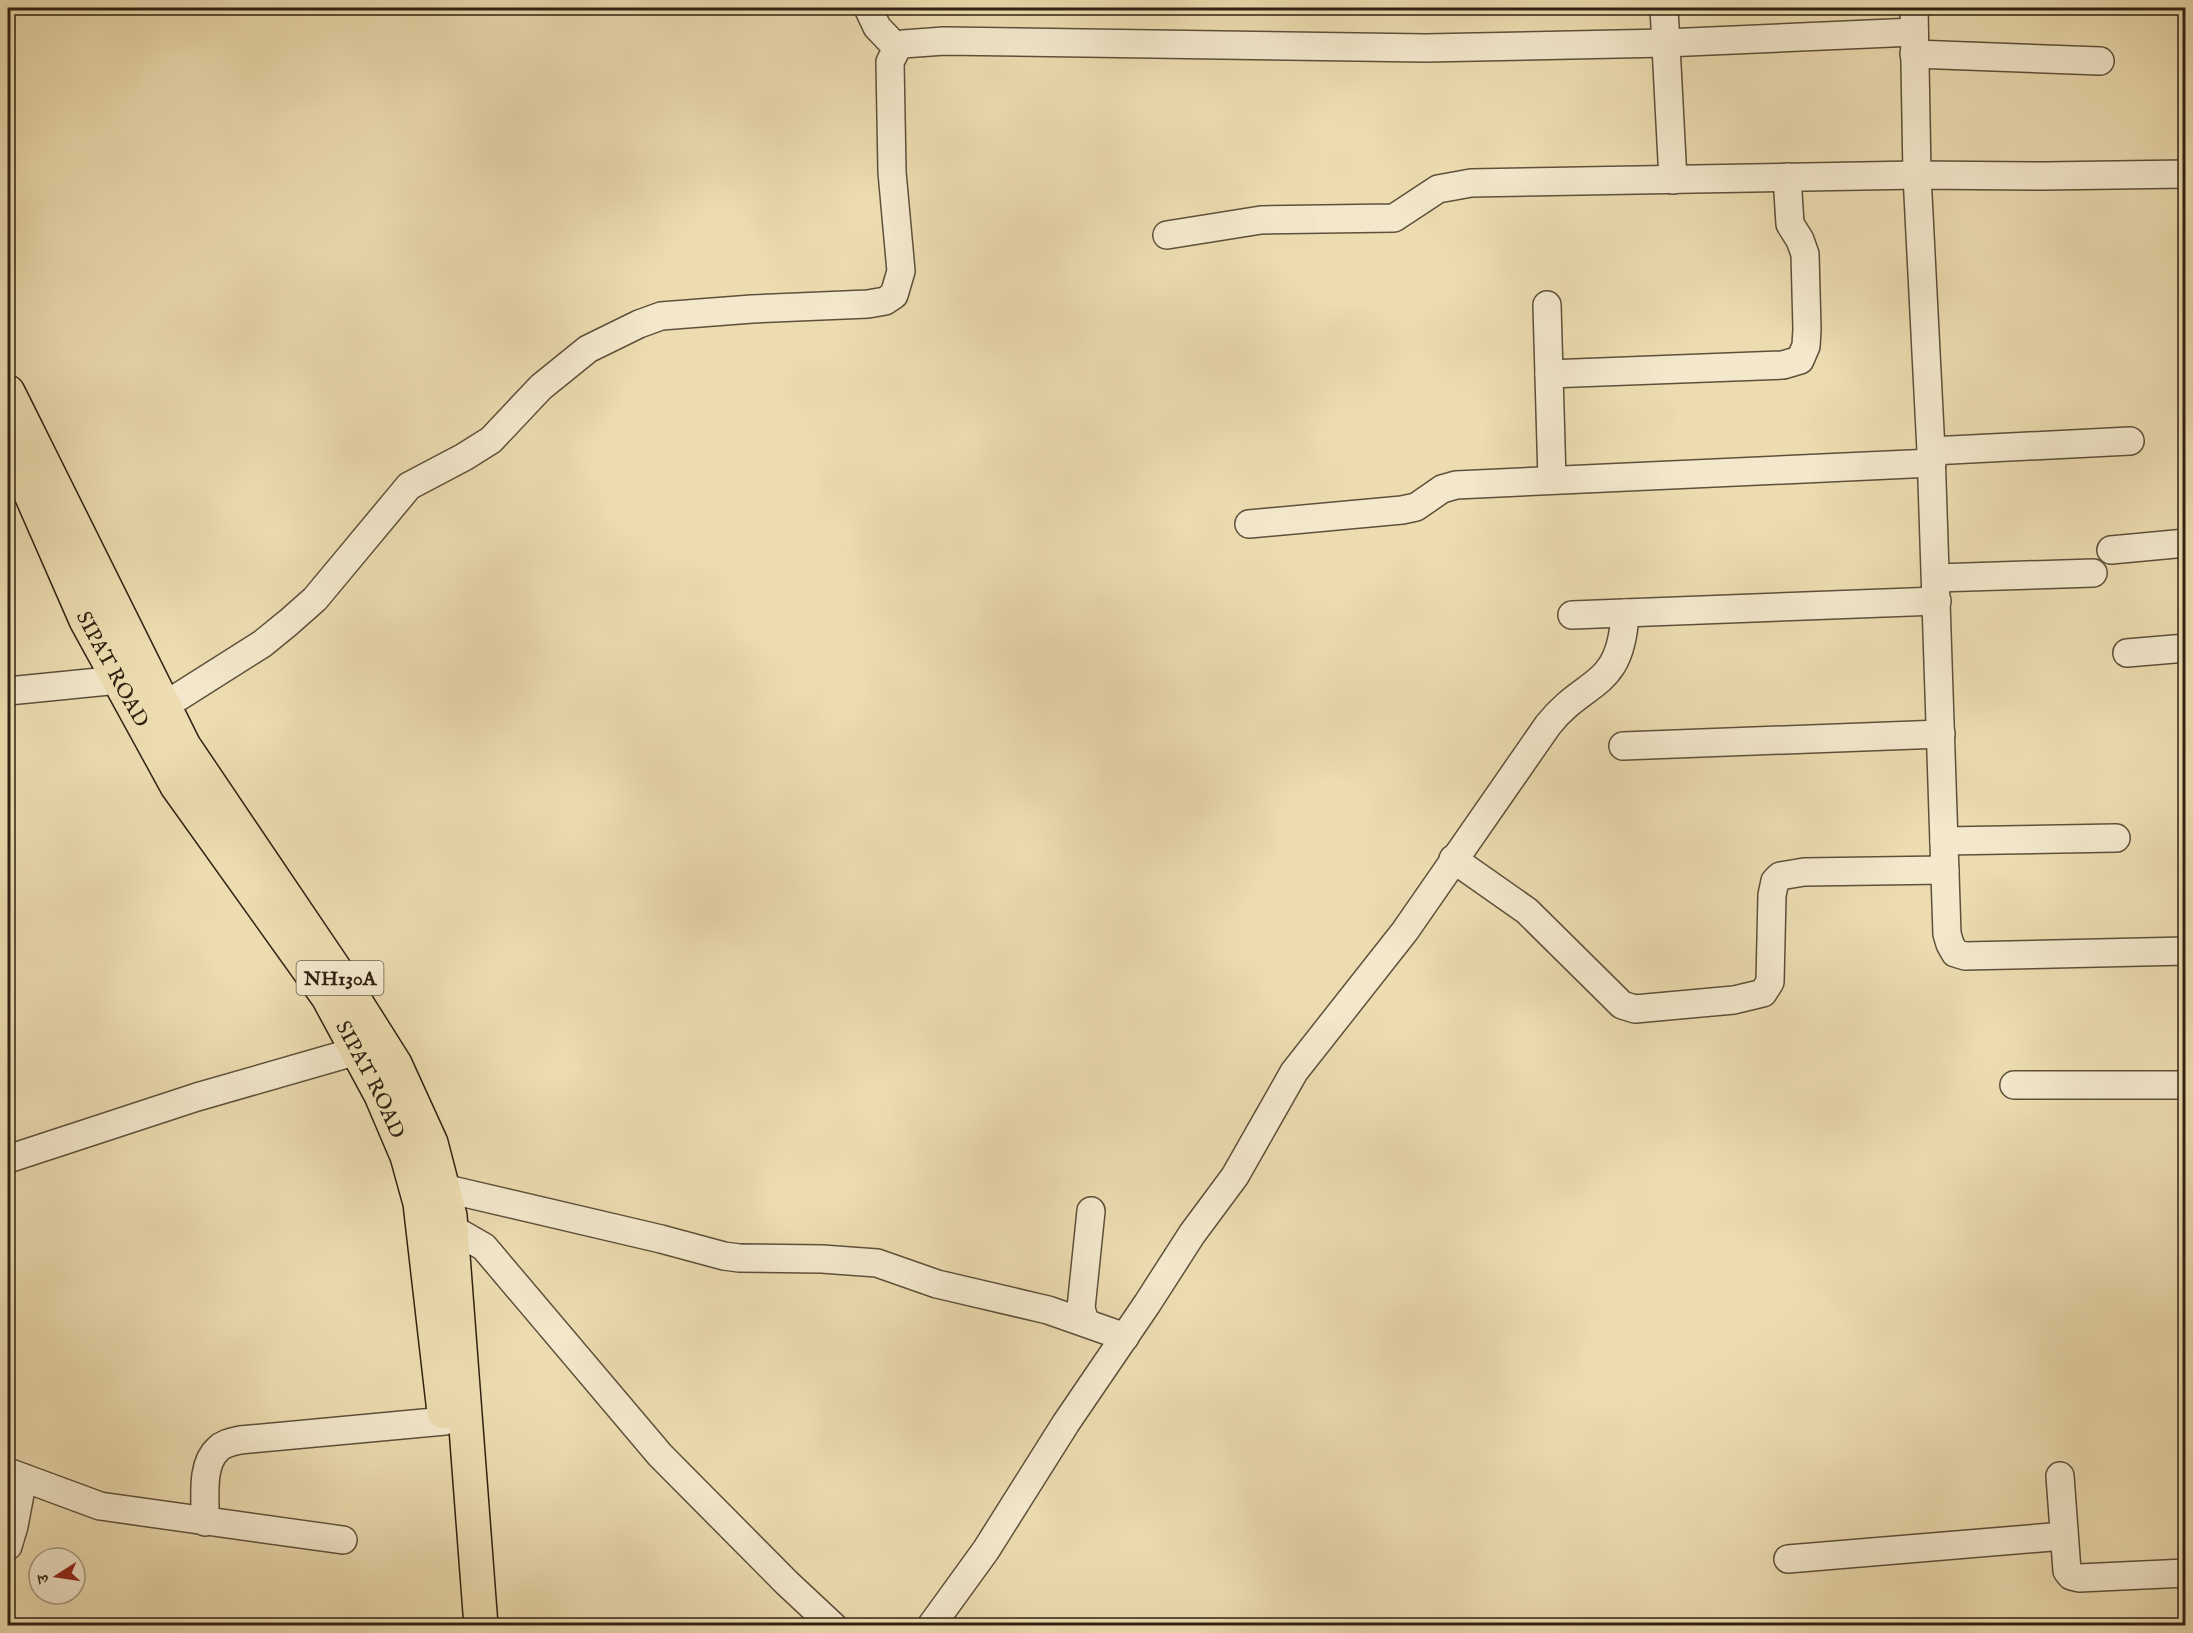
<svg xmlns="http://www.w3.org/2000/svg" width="2193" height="1633" font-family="'IM FELL English','Noto Serif Devanagari',serif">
<rect width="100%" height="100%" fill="#ecdcb0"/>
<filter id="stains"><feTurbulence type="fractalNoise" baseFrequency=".00333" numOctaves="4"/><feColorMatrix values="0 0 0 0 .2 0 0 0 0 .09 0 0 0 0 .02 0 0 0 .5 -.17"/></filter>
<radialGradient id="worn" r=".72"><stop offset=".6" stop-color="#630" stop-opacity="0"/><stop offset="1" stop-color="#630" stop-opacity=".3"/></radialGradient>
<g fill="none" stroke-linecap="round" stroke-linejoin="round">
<g stroke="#5e503a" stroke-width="30">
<g id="minor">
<polyline points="868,8 877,27 897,48"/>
<polyline points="1664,8 1673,180"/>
<polyline points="1914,8 1917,175 1931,451 1947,934 1950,944 1955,953 1965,956 2186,951"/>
<polyline points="1914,54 2100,61"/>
<polyline points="1167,235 1261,220 1394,218 1438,189 1471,183 1917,175 2045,176 2186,174"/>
<polyline points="1547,305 1552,480"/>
<polyline points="1549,374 1783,365 1800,360 1806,346 1807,329 1805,254 1800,240 1790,224 1787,177"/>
<polyline points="1931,451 2130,441"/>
<polyline points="1249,524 1402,510 1416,507 1442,489 1456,485 1932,463"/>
<polyline points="2111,550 2186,543"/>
<polyline points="1936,578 2093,573"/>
<polyline points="1572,615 1937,601"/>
<polyline points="2127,653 2186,648"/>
<polyline points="8,691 119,680"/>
<polyline points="164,706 262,644 289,622 315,599 409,486 464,457 491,440 541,387 588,349 639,324 661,316 752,309 868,304 885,301 894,295 901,271 892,172 890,62 897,48 903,44 944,41 1426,48 1665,43 1914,32"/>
<polyline points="1623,746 1941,734"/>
<polyline points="1944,841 2116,838"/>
<polyline points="1453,859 1527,911 1622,1005 1635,1009 1734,1000 1763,993 1770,982 1772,895 1775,881 1780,876 1804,872 1945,870"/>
<polyline points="2014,1085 2186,1085"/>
<polyline points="8,1159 197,1097 357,1051"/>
<polyline points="443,1188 661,1239 724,1256 739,1258 822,1259 877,1263 937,1284 1048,1310 1125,1337"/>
<polyline points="451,1228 484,1247 660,1455 787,1583 833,1626"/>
<polyline points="1085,1322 1081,1308 1091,1211"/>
<polyline points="8,1472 100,1506 343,1540"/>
<polyline points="2060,1476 2067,1571 2071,1576 2079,1578 2186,1573"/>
<path d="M205,1522C206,1500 200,1465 218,1449C224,1443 232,1442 240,1440L445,1421"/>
<polyline points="8,1546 14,1526 23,1478"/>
<polyline points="1788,1559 2064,1536"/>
<path d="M931,1626L986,1550L1066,1423L1147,1304L1192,1234L1235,1176L1294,1072L1405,931L1548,725C1586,677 1621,690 1625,613"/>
</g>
</g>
<g stroke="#2f2212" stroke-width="36">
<g id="highway">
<polyline points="8,392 184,746 340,977 395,1064 431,1143 450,1216 481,1626"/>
<path id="s1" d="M8,442L86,620L177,786L328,997L381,1095L407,1156L420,1203L444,1412"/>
</g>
</g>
<use href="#minor" stroke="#f3e8cc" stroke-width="27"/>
<use href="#highway" stroke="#ecdcb0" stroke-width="33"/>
</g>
<g text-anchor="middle" stroke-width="4.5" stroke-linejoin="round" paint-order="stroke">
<rect fill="#f3e8cc" stroke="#6a5d4a" stroke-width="1.5" x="296.5" y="961" width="87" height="34" rx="4.5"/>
<g font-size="20" font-weight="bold" fill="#2f2212">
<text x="340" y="985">NH130A</text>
</g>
<g font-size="21" fill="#2f2212" stroke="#f3e8cc">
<text dy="7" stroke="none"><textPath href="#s1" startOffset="250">SIPAT ROAD</textPath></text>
<text dy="7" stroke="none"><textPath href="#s1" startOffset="736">SIPAT ROAD</textPath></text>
</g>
</g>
<rect width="2193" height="1633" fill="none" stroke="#ecdcb0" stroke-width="30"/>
<rect x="9" y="9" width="2175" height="1615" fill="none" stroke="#2f2212" stroke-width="3"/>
<rect x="15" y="15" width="2163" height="1603" fill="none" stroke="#2f2212" stroke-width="1.5"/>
<g transform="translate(57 1576) rotate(258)"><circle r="28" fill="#f3e8cc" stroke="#a59982" stroke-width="1.5"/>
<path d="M0-4.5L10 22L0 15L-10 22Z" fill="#8f2418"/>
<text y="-9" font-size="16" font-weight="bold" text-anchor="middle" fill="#2f2212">उ</text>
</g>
<rect width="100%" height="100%" filter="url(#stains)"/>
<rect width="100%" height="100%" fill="url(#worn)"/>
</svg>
